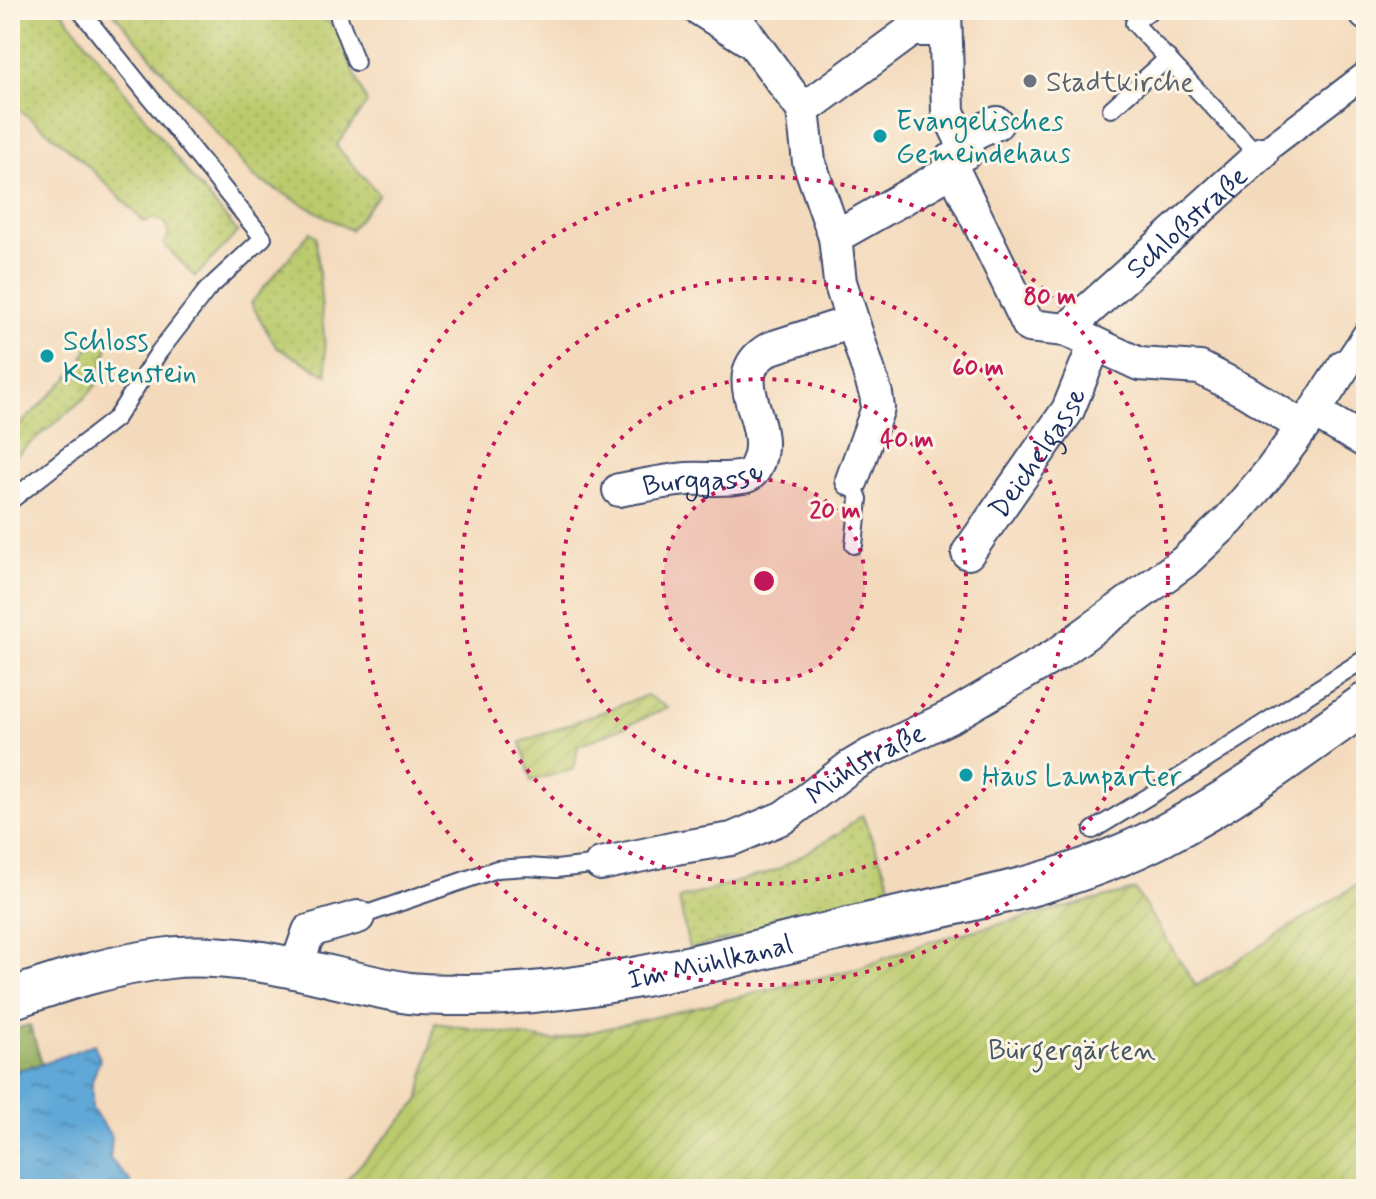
<svg xmlns="http://www.w3.org/2000/svg" width="1376" height="1199" font-family="Mynerve,sans-serif">
<defs>
<pattern id="grass-dots" width="8" height="8" patternUnits="userSpaceOnUse" patternTransform="scale(2)"><rect width="8" height="8" fill="#bbca6c"/><path d="M2 2h.1M6 6h.1" fill="none" stroke="#a0ae60" stroke-width="1.8" stroke-linecap="round"/></pattern>
<pattern id="forest-firs" width="22" height="20" patternUnits="userSpaceOnUse" patternTransform="scale(2)"><rect width="22" height="20" fill="#94ae60"/><path d="M5 1l3.5 6h-7zM16 11l3.5 6h-7z" fill="#788e52"/></pattern>
<pattern id="garden-furrows" width="10" height="10" patternUnits="userSpaceOnUse" patternTransform="scale(2)"><rect width="10" height="10" fill="#bbca6c"/><path d="M-1 1l2-2M0 10L10 0M9 11l2-2" fill="none" stroke="#a0ae60"/></pattern>
<pattern id="water-ripples" width="26" height="14" patternUnits="userSpaceOnUse" patternTransform="scale(2)"><rect width="26" height="14" fill="#60a8d7"/><path d="M2 4q2-2 4 0t4 0M15 11q2-2 4 0t4 0" fill="none" stroke="#4e89b2"/></pattern>
</defs>
<rect width="100%" height="100%" fill="#fcf5e5"/>
<filter id="ink" filterUnits="userSpaceOnUse"><feTurbulence type="fractalNoise" baseFrequency=".0125" numOctaves="2"/><feDisplacementMap in="SourceGraphic" scale="16" xChannelSelector="R" yChannelSelector="G"/><feConvolveMatrix kernelMatrix="1 2 1 2 8 2 1 2 1" color-interpolation-filters="sRGB"/></filter>
<filter id="wash" filterUnits="userSpaceOnUse"><feTurbulence type="fractalNoise" baseFrequency=".006" numOctaves="4" result="noise"/><feDisplacementMap in="SourceGraphic" scale="32" xChannelSelector="R" yChannelSelector="G"/><feGaussianBlur stdDeviation="1.8" result="paint"/><feColorMatrix in="noise" values="0 0 0 0 0 0 0 0 0 0 0 0 0 0 0 0 0 1.4 0 .05"/><feComposite in="paint" operator="in"/></filter>
<g filter="url(#wash)">
<rect width="100%" height="100%" fill="#f4dabc"/>
<g fill="url(#grass-dots)" stroke="#6b7c65" stroke-width="2">
<path d="M10,10H61L196,183L238,232L195,277L164,244C169,236 170,230 165,222L154,218L144,222C103,179 60,137 10,104Z"/>
<polygon points="111,10 318,10 321,17 335,26 367,103 336,146 379,194 350,230 255,178"/>
<polygon points="310,232 316,236 327,375 276,347 251,303"/>
<polygon points="95,332 110,338 99,381 88,395 12,459 10,435 80,366"/>
<polygon points="862,815 896,898 689,949 679,899 777,870 839,833"/>
</g>
<polygon fill="url(#forest-firs)" stroke="#586e5f" stroke-width="2" points="30,1025 42,1064 10,1072 10,1030"/>
<g fill="url(#garden-furrows)" stroke="#6b7c65" stroke-width="2">
<polygon points="647,695 668,708 578,746 574,769 531,781 521,742"/>
<polygon points="1366,879 1366,1189 338,1189 419,1101 435,1023 554,1041 860,968 928,942 1135,890 1196,986"/>
</g>
<polygon fill="url(#water-ripples)" stroke="#3e6c9a" stroke-width="2" points="94,1044 100,1059 92,1081 92,1109 112,1137 110,1159 130,1181 131,1189 10,1189 10,1072 43,1064"/>
</g>
<g filter="url(#ink)">
<g fill="none" stroke-linecap="round" stroke-linejoin="round">
<g stroke="#3c496c" stroke-width="20">
<g id="service">
<polyline points="340,10 339,18 356,62"/>
<polyline points="686,10 748,49"/>
<polyline points="1151,10 1134,23 1259,156"/>
<polyline points="1111,109 1168,58"/>
<polyline points="852,480 859,499 854,545"/>
<polyline points="10,501 116,418 159,352 207,290 263,238 80,10"/>
<polyline points="1093,830 1156,792 1366,658"/>
<polyline points="358,917 497,869 527,867 556,869 601,864"/>
</g>
</g>
<g stroke="#3c496c" stroke-width="28">
<g id="pedestrian">
<polyline points="1262,153 1366,74"/>
<polyline points="1344,366 1366,333"/>
</g>
</g>
<g stroke="#3c496c" stroke-width="36">
<g id="minor">
<polyline points="731,10 730,11 803,110 809,162 835,237 840,282 876,394 878,408 852,480"/>
<polyline points="945,10 948,112 967,152 949,161 1029,326 1066,330 1139,364 1200,368 1245,391 1303,427"/>
<polyline points="1363,10 1366,14"/>
<polyline points="803,110 912,30 944,30"/>
<polyline points="961,140 997,123"/>
<polyline points="835,237 953,170"/>
<path id="s1" d="M1066,330L1262,153"/>
<polyline points="1314,412 1366,442"/>
<path id="s2" d="M619,490C641,486 664,481 687,479C705,478 725,481 743,477C749,476 754,472 756,466C778,423 718,376 771,348L852,322"/>
<path id="s3" d="M968,553L1068,410L1095,344"/>
<path id="s4" d="M601,864L676,848L732,839L784,817L850,767L870,755L954,715L1059,653L1184,562L1229,520L1270,472L1314,412L1344,366"/>
<polyline points="296,968 309,931 358,917"/>
</g>
</g>
<g stroke="#3c496c" stroke-width="44">
<g id="tertiary">
<path id="s5" d="M10,999C62,981 115,964 169,958C193,955 231,958 255,961C307,968 357,985 409,993C428,995 448,995 467,995C594,995 717,960 840,930C949,904 1061,888 1162,836C1234,799 1300,750 1366,703"/>
</g>
</g>
<use href="#service" stroke="#fff" stroke-width="16"/>
<use href="#pedestrian" stroke="#fff" stroke-width="24"/>
<use href="#minor" stroke="#fff" stroke-width="32"/>
<use href="#tertiary" stroke="#fff" stroke-width="40"/>
</g>
</g>
<circle cx="764" cy="581" r="101" fill="#c2185b" fill-opacity=".12"/>
<g fill="none" stroke="#c2185b" stroke-width="4" stroke-dasharray="4 8">
<circle cx="764" cy="581" r="101"/>
<circle cx="764" cy="581" r="202"/>
<circle cx="764" cy="581" r="303"/>
<circle cx="764" cy="581" r="404"/>
</g>
<circle fill="#6b7280" stroke="#fcf5e5" stroke-width="3" cx="1030" cy="81" r="8"/>
<g fill="#0f9aa8" stroke="#fcf5e5" stroke-width="3">
<circle cx="880" cy="136" r="8"/>
<circle cx="47" cy="356" r="8"/>
<circle cx="966" cy="775" r="8"/>
</g>
<g text-anchor="middle" stroke-width="6" stroke-linejoin="round" paint-order="stroke">
<g font-size="28" fill="#5b616d" stroke="#fcf5e5" text-anchor="start">
<text x="1046" y="91">Stadtkirche</text>
</g>
<g font-size="28" fill="#0d838f" stroke="#fcf5e5" text-anchor="start">
<text x="896" y="130">Evangelisches<tspan x="896" dy="32">Gemeindehaus</tspan></text>
<text x="63" y="350">Schloss<tspan x="63" dy="32">Kaltenstein</tspan></text>
<text x="982" y="785">Haus Lamparter</text>
</g>
<g font-size="28" fill="#1b2f5e" stroke="#fcf5e5">
<text dy="10" stroke="none"><textPath href="#s1" startOffset="162">Schloßstraße</textPath></text>
<text dy="10" stroke="none"><textPath href="#s3" startOffset="122">Deichelgasse</textPath></text>
<text dy="10" stroke="none"><textPath href="#s2" startOffset="84">Burggasse</textPath></text>
<text dy="10" stroke="none"><textPath href="#s4" startOffset="288">Mühlstraße</textPath></text>
<text dy="10" stroke="none"><textPath href="#s5" startOffset="712">Im Mühlkanal</textPath></text>
</g>
<g font-size="28" fill="#435662" stroke="#fcf5e5">
<text x="1072" y="1059">Bürgergärten</text>
</g>
</g>
<circle cx="764" cy="581" r="12" fill="#c2185b" stroke="#fcf5e5" stroke-width="4"/>
<g font-size="24" text-anchor="middle" font-weight="bold" fill="#c2185b" stroke="#fcf5e5" stroke-width="6" stroke-linejoin="round" paint-order="stroke">
<text x="1050" y="304">80 m</text>
<text x="978" y="375">60 m</text>
<text x="907" y="447">40 m</text>
<text x="835" y="518">20 m</text>
</g>
<rect width="1376" height="1199" fill="none" stroke="#fcf5e5" stroke-width="40"/>
</svg>
